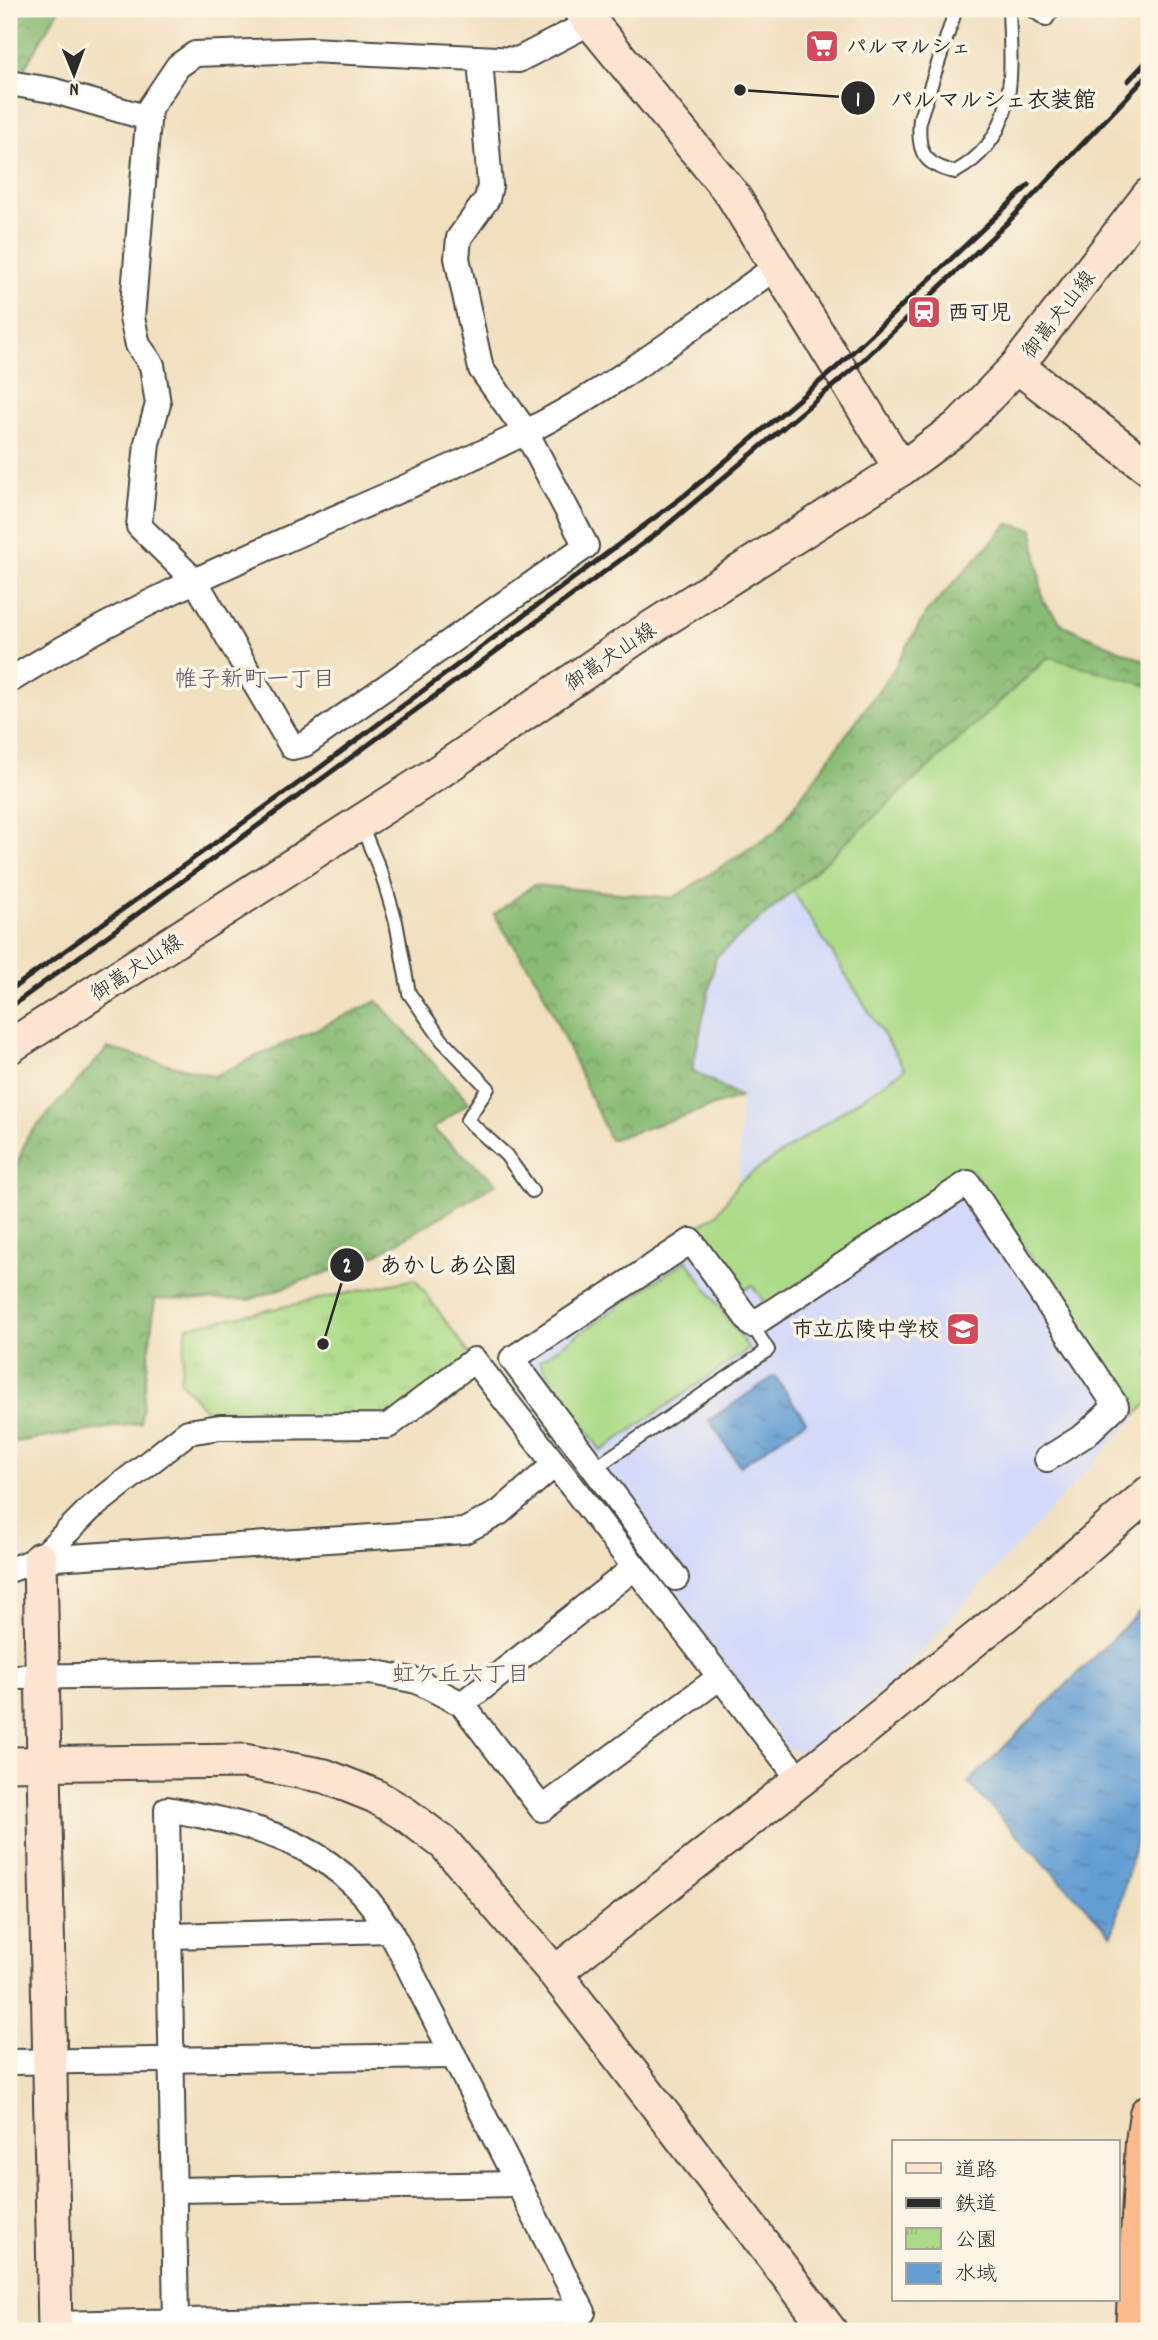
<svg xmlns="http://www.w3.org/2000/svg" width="1158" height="2340" font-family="Dekko,'Klee One',sans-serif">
<defs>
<pattern id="forest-crowns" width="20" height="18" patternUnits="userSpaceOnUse" patternTransform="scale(1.75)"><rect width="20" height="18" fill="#89bb74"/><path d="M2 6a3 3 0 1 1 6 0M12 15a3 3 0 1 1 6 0" fill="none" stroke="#70985f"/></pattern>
<pattern id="park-tufts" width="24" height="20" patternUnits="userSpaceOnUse" patternTransform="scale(1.75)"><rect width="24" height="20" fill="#acdb88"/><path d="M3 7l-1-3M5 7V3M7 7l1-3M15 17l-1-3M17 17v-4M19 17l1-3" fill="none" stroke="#94bc76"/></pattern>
<pattern id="water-ripples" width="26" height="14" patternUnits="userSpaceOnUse" patternTransform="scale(1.75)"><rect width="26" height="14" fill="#649ed3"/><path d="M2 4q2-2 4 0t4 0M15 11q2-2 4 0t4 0" fill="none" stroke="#5381ab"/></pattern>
</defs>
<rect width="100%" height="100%" fill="#fcf5e5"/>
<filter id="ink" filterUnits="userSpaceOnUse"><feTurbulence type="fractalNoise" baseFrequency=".0143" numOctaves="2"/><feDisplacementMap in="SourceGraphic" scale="14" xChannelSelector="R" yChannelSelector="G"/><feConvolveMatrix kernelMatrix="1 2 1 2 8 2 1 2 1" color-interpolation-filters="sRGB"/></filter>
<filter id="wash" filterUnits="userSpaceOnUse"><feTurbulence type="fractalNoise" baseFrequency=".00686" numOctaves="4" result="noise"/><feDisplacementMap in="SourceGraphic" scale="28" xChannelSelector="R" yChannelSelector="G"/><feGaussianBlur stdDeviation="1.57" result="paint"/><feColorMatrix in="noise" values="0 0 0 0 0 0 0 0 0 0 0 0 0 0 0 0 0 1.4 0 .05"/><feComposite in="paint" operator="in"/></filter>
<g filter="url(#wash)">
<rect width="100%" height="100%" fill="#f1e0c0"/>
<polygon fill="#d2d9f9" points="1049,657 1149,686 1149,1402 896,1679 808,1752 789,1750 498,1359 717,1214 739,1182 741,1097 692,1071 716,957 793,891"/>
<g fill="url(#forest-crowns)" stroke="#5a7350" stroke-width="2">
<polygon points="9,9 59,9 24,69 9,67"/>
<polygon points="1008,524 1033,529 1043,602 1063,625 1149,663 1149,686 1048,657 793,891 716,957 692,1070 741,1097 610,1140 539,983 494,915 533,885 673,898 776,831 894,669 926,613"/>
<polygon points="377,1001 469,1102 433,1129 497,1183 378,1254 249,1300 155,1299 141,1423 9,1443 9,1187 27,1137 108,1048 214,1076"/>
</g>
<polygon fill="url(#park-tufts)" stroke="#6c835a" stroke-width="2" points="415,1279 474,1360 388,1426 220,1427 180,1381 187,1327"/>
<g fill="#acdb88" stroke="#6c835a" stroke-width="2">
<polygon points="1049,657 1149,686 1149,1402 1136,1415 972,1170 766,1305 752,1285 740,1293 694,1229 717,1214 739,1182 905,1069 793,891"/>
<polygon points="687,1260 749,1349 601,1451 539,1361"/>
</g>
<g fill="url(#water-ripples)" stroke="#48647f" stroke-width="2">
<polygon points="775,1376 806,1421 740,1466 709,1420"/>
<polygon points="1149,1602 1149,1791 1112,1935 968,1783"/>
</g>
</g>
<g filter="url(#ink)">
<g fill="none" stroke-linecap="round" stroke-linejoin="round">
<g stroke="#494641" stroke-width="16">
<g id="lane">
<path d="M956,9L920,118C917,150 922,165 955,172C1020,137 1011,72 1009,9"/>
<polyline points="1031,9 1046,20 1054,9"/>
<polyline points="361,825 382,875 396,922 409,993 442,1040 488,1088 467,1120 506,1155 532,1191"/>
<polyline points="593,1469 768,1350 752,1325"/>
</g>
</g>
<g stroke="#494641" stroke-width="28">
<g id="street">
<polyline points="480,59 490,186 487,199 459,238 457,258 481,369 526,432 586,546 305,744 292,747 196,582 139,526 147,443 158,404 152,365 138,345 132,318 149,109 178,66 195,54 310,50 518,60 591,22"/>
<polyline points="9,83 51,90 148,118"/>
<path d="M9,681C170,579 353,516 524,433C614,388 695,325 776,267"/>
<polyline points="40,1559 90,1509 188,1432 220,1427 388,1426 474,1360 800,1780"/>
<polyline points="9,1570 40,1559 464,1531 499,1513 554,1465"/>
<polyline points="676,1578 512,1359 691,1241 752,1325 968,1183 1116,1406 1085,1435 1047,1459"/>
<polyline points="9,1677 372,1672 417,1681 462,1704 542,1809 720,1677"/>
<polyline points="462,1704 634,1568"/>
<polyline points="170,1936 390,1930"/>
<polyline points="9,2062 454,2056"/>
<polyline points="174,2190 516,2184"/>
<path d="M55,2324L583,2312L397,1944C346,1847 268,1827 167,1809L176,2320"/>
</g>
</g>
<g stroke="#494641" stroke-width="37">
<g id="secondary">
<polyline points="580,9 732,194 901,469"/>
<polyline points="1017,366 1149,468"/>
<polyline points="9,1047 434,775 632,640 901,469 958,427 1017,366 1149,195"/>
<polyline points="40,1559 55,2331"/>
<polyline points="9,1764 244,1761 325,1776 375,1796 405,1814 445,1844 555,1973 830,2331"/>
<polyline points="555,1973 856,1736 1046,1582 1149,1493"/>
</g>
</g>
<g stroke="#494641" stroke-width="42">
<polyline id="highway" points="1135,2331 1145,2142 1149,2114"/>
</g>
<use href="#lane" stroke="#fff" stroke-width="12"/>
<use href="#street" stroke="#fff" stroke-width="24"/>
<use href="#secondary" stroke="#fde4d1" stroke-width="33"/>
<use href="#highway" stroke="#fbbb8d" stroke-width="38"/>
<g stroke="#2b2b2b" stroke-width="5">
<polyline points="1128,81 1149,59"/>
<polyline points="9,991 318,769 685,495 837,367 1029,185"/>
<polyline points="9,1008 660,531 859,364 1009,221 1149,74"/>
</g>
</g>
</g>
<defs>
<g id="supermarket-square" transform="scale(1.75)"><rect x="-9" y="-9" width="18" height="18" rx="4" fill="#d1495b" stroke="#fcf5e5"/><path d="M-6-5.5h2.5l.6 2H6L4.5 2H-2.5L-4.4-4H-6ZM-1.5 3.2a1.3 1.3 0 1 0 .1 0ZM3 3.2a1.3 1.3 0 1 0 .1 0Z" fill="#fff"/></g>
<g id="station-square" transform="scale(1.75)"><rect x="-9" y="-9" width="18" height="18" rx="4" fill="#d1495b" stroke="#fcf5e5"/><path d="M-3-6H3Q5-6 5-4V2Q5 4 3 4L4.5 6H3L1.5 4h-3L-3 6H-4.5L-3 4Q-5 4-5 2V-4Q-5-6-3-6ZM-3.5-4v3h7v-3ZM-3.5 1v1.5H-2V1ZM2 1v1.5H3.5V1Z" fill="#fff"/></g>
<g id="school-square" transform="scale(1.75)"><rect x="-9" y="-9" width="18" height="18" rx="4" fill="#d1495b" stroke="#fcf5e5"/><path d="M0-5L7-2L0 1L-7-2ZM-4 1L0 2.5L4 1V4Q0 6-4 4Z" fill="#fff"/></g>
</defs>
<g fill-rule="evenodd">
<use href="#supermarket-square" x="822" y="46"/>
<use href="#station-square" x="924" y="312"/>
<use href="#school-square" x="963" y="1329"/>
</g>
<g text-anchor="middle" stroke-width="7" stroke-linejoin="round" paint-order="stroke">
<g font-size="21" font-weight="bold" fill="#2b2b2b" stroke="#fcf5e5" text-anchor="start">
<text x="846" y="53">パルマルシェ</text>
<text x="948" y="319">西可児</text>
<text x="939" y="1336" text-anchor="end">市立広陵中学校</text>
</g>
<g font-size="21" fill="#2b2b2b" stroke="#fcf5e5">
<text transform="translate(1058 314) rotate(-52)" y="7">御嵩犬山線</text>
<text transform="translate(610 656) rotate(-34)" y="7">御嵩犬山線</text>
<text transform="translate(136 967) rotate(-33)" y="7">御嵩犬山線</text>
</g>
<g font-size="23" fill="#5d5264" stroke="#fcf5e5">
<text x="255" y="686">帷子新町一丁目</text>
<text x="461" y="1681">虹ケ丘六丁目</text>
</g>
</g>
<path fill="none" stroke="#2b2b2b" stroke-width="2.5" d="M740 90L858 98M323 1344L347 1265"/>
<g fill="#2b2b2b" stroke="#fcf5e5" stroke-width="2.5">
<circle cx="740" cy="90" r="7"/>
<circle cx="323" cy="1344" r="7"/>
<circle cx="858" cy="98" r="18"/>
<circle cx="347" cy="1265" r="18"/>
</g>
<g font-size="21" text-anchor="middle" font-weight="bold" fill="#fff">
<text x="858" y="106">1</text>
<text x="347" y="1272">2</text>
</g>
<g font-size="23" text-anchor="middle" font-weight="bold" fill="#2b2b2b" stroke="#fcf5e5" stroke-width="7" stroke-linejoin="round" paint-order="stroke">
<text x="993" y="107">パルマルシェ衣装館</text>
<text x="448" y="1273">あかしあ公園</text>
</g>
<rect width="1158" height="2340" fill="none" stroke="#fcf5e5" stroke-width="35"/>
<rect x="892" y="2140" width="228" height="161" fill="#fcf5e5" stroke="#a8a49b" stroke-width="2"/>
<rect x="906" y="2163" width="35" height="10" fill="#fde4d1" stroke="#a8a49b" stroke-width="2"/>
<text x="955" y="2176" font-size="21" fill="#2b2b2b">道路</text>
<rect x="906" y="2198" width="35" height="10" fill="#2b2b2b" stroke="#a8a49b" stroke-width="2"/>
<text x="955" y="2210" font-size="21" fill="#2b2b2b">鉄道</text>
<rect x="906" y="2228" width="35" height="21" fill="url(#park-tufts)" stroke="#a8a49b" stroke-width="2"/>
<text x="955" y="2246" font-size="21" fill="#2b2b2b">公園</text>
<rect x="906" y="2263" width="35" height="21" fill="url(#water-ripples)" stroke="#a8a49b" stroke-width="2"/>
<text x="955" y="2280" font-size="21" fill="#2b2b2b">水域</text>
<g transform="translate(74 74) rotate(179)" stroke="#fcf5e5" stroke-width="5" paint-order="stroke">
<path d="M0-5L12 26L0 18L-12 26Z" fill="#2b2b2b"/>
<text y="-10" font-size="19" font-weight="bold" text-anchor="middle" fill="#2b2b2b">N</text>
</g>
</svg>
